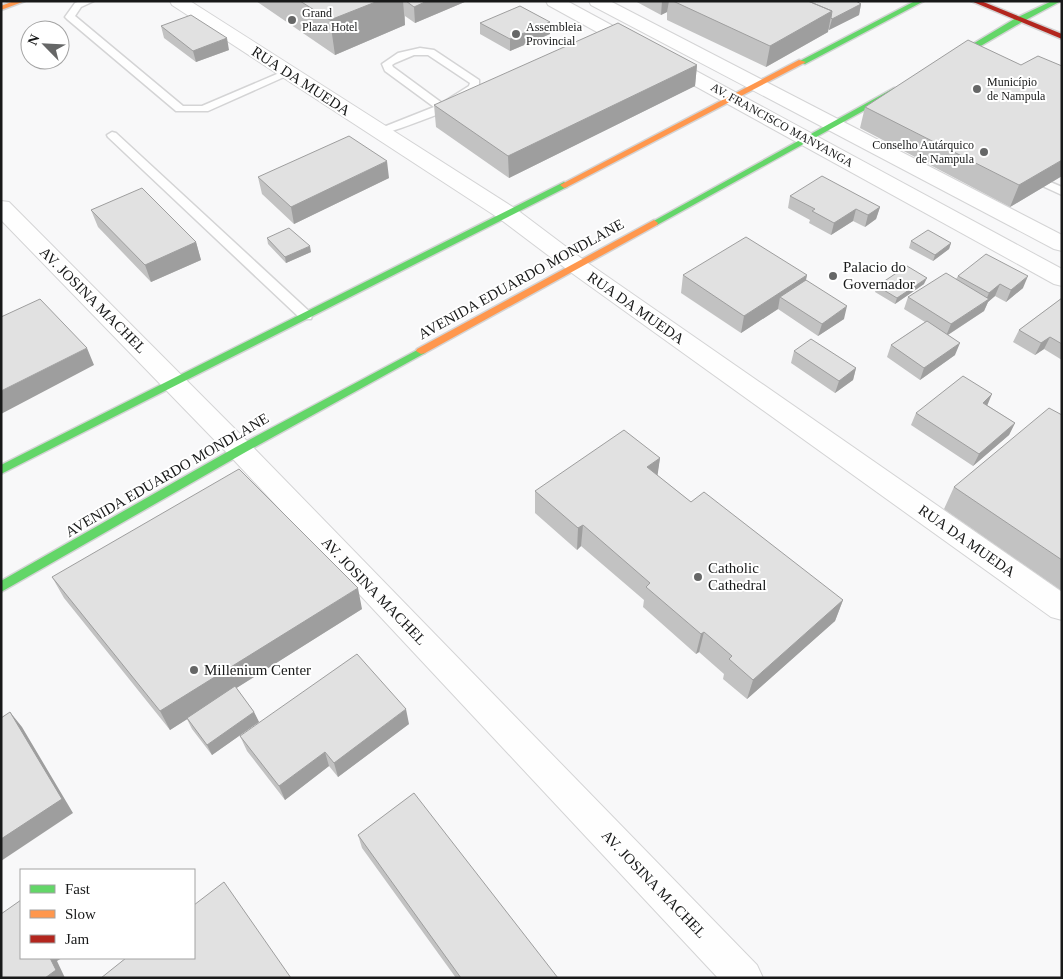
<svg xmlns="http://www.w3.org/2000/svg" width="1063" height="979" font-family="Georgia,serif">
  <rect width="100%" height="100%" fill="#f8f8f9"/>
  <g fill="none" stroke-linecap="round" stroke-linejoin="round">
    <defs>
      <path id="lane" d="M80 1H94L81 7 75 16 183 106H202L284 71 288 70 293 73 208 111H176L67 19 65 17 75 3Z
        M420 48 434 50 479 80V87C459 111 413 123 384 134H376L375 132 376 130 434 107 385 71 382 64 398 53ZM414 55H428L470 83 469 86 442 103 393 67 392 65 395 63Z
        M112 132 116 133 311 313 312 316 311 319H301L108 137 107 135Z
        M1029 173 1062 187V195L1025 178 1023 176 1025 174Z"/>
      <path id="street" d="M170 1H190L516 209 585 261 1062 592V620L1051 617 569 271 500 219 172 5Z
        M546 1H567L1062 269V286L1054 284 548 5Z
        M589 1H610L1062 235V251L1054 249 591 5Z
        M1 201 9 202 249 443 757 965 763 978H718L231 457 1 220Z"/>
      <path id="fast" d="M915 1H924L805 64 798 62Z
        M1052 1H1061L1022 22 948 65 941 63 1016 18Z
        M894 88 901 90 657 225H651L650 223Z
        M564 182 568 185 567 187 1 474V465Z
        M421 348 425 349 426 351 425 353 244 453 1 592V581L236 447Z"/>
      <path id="slow" d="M14 1H25L1 10V6Z
        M799 60 806 62 567 187 564 188 560 185Z
        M654 220 658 223 657 225 425 353 421 354 416 351 417 349Z"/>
      <path id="jam" d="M971 1H981L1062 34V39Z"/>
    </defs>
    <use href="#lane" stroke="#d4d4d5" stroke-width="3"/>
    <use href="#street" stroke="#d4d4d5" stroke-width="2"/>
    <use href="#fast" stroke="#d4d4d5" stroke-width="3"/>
    <use href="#slow" stroke="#d4d4d5" stroke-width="3"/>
    <use href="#jam" stroke="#d4d4d5" stroke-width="3"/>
    <use href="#lane" fill="#fefefe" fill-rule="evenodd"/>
    <use href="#street" fill="#fefefe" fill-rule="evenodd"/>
    <use href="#fast" fill="#63d668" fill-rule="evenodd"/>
    <use href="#slow" fill="#ff974d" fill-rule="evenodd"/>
    <use href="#jam" fill="#b3261e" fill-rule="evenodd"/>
  </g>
  <path fill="#c2c2c2" d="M256 1H467L415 23 405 16V25L335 55Z
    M635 1H856L861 4 859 15 829 30 828 29V32L766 67 667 20V12L661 15Z
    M480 23 550 34 510 51 480 34Z
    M161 26 229 50 196 62 164 38Z
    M697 65 695 86 509 178 436 127 434 105Z
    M865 107 1062 176 1010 207 860 128Z
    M258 177 389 178 294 224 262 194Z
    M790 196 880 207 876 219 865 227 853 221 831 235 809 223 810 220 788 208Z
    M91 210 196 242 201 260 151 282 98 227Z
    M267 238 311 252 286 263 268 244Z
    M911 241 951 243 949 249 933 261 909 248Z
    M683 275H807L806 280 844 319 818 336 778 309 741 333 681 293Z
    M958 276 1023 288 1006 302 995 296 988 302 984 311 948 335 955 355 920 380 887 357 891 345 925 322 904 309 908 297 956 279Z
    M924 284 895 304 875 292 877 286Z
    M1062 298V360L1044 349 1035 355 1013 342 1019 330Z
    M794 351 856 368 853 380 835 393 791 363Z
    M987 405 1015 423 1009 435 973 466 911 425 916 413Z
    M1062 415V591L944 509 954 487Z
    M660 458 657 475 691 502 843 600 835 621 747 699 723 679 724 674 699 652 696 654 643 607 644 600 581 546 577 550 535 513V491Z
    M52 577 362 609 236 688 254 712 259 722 212 755 192 729 187 719 170 730 64 598Z
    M409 724 338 777 329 766 285 800 247 751 240 736Z
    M358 835 558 978H456L362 848Z"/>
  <path fill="#9e9e9e" d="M378 1H403L405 25 335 55 330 20Z
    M427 1H467L415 23 414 7Z
    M662 1H669L667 12 661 15Z
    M861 4 859 15 829 30 832 19Z
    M832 11 828 32 766 67 770 46Z
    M550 22V34L510 51V39Z
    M227 38 229 50 196 62 193 51Z
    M697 65 695 86 509 178 508 156Z
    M1062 160V176L1010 207 1019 185Z
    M387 161 389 178 294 224 291 207Z
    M880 207 876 219 865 227 868 215Z
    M856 209 853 221 831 235 834 223Z
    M196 242 201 260 151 282 145 265Z
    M951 243 949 249 933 261 935 255Z
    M310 246 311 252 286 263 285 257Z
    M807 275 803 292 780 297 778 309 741 333 744 316Z
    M1028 276 1023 288 1006 302 1011 290Z
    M927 278 924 284 895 304 897 298Z
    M1000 284 995 296 988 302 984 311 946 336 951 324 985 302 989 293Z
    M847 306 844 319 818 336 822 324Z
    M1050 337 1044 349 1035 355 1041 343Z
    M960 343 955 355 920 380 924 368Z
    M87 348 94 365 1 414V391Z
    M856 368 853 380 835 393 839 381Z
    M992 394 987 406 983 403Z
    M1015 423 1009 435 973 466 979 454Z
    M660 458 657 479 647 467Z
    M583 525 581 546 577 550 578 528Z
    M358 588 362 609 170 730 160 711Z
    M843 600 835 621 747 699 753 680Z
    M704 632 699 652 696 654 701 634Z
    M406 709 409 724 338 777 334 763Z
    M10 712 22 727 73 813 1 861V839Z
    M254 712 259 722 212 755 207 745Z
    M325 752 329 766 285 800 279 786Z
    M50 958H62L57 961 65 978H45Z"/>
  <path fill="#e1e1e1" stroke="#9e9e9e" d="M300 1H378L330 20Z
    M406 1H427L414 7Z
    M673 1H808L832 11 770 46Z
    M808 1H856L861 4 832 19 831 18 832 11Z
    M520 6 550 22 510 39 480 23Z
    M191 15 227 38 193 51 161 26Z
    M618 23 697 65 508 156 434 105Z
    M968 40 1021 65 1038 56 1062 66V160L1019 185 865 107Z
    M349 136 387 161 291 207 258 177Z
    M822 176 880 207 868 215 856 209 834 223 812 211 815 209 790 196Z
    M142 188 196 242 145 265 91 210Z
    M289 228 310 246 285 257 267 238Z
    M928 230 951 243 935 255 911 241Z
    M746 237 807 275 744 316 683 275Z
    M986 254 1028 276 1011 290 1000 284 989 293 958 276Z
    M907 266 927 278 897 298 877 286Z
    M946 273 989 299 951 324 908 297Z
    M806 280 847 306 822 324 780 297Z
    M1062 298V344L1050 337 1041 343 1019 330Z
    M40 299 87 348 1 391V317Z
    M927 321 960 343 924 368 891 345Z
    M811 339 856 368 839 381 794 351Z
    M963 376 992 394 983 403 1015 423 979 454 916 413Z
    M1049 408 1062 415V560L954 487Z
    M624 430 660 458 647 467 691 502 704 492 843 600 753 680 729 659 732 656 704 632 701 634 646 587 650 583 583 525 578 528 535 491Z
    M239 469 358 588 160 711 52 577Z
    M357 654 406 709 334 763 325 752 279 786 240 736Z
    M235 686 254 712 207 745 187 718Z
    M10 712 62 799 1 839V718Z
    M414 793 558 978H461L358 835Z
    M224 882 291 978H101L126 958H194V905Z
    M21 900V958H50L56 970 45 978H1V914Z"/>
  <g fill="#666767" stroke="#fff" stroke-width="2">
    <circle cx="292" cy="20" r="5"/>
    <circle cx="516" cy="34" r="5"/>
    <circle cx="977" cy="89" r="5"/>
    <circle cx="984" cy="152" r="5"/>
    <circle cx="833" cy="276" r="5"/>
    <circle cx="698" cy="577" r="5"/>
    <circle cx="194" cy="670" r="5"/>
  </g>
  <g text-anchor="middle" stroke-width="4" stroke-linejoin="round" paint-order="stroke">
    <g font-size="12" fill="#181919" stroke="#fff" text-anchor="start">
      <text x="302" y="17">Grand<tspan x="302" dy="14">Plaza Hotel</tspan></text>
      <text x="526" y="31">Assembleia<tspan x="526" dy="14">Provincial</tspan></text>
      <text x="987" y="86">Município<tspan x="987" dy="14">de Nampula</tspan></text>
      <text x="974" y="149" text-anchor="end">Conselho Autárquico<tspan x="974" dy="14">de Nampula</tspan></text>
    </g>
    <g font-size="12" fill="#181919" stroke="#fff">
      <text transform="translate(782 125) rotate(29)" y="4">AV. FRANCISCO MANYANGA</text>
    </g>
    <g font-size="15" fill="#181919" stroke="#fff">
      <text transform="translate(301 81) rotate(33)" y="5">RUA DA MUEDA</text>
      <text transform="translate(521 279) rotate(-29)" y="5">AVENIDA EDUARDO MONDLANE</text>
      <text transform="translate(93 300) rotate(45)" y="5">AV. JOSINA MACHEL</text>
      <text transform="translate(636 308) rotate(35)" y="5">RUA DA MUEDA</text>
      <text transform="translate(167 475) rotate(-30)" y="5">AVENIDA EDUARDO MONDLANE</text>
      <text transform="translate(967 541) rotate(35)" y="5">RUA DA MUEDA</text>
      <text transform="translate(374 591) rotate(46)" y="5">AV. JOSINA MACHEL</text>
      <text transform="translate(654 884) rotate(46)" y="5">AV. JOSINA MACHEL</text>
    </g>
    <g font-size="15" fill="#181919" stroke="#fff" text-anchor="start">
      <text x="843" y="272">Palacio do<tspan x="843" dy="17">Governador</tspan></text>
      <text x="708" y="573">Catholic<tspan x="708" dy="17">Cathedral</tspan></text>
      <text x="204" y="675">Millenium Center</text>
    </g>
  </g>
  <rect width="1063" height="979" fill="none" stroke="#181919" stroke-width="5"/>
  <rect x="20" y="869" width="175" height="90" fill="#ffffff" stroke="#a3a3a3"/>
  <rect x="30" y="885" width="25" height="8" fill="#63d668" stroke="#a3a3a3"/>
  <text x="65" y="894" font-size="15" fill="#181919">Fast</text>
  <rect x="30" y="910" width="25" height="8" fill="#ff974d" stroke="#a3a3a3"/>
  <text x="65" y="919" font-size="15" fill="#181919">Slow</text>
  <rect x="30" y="935" width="25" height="8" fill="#b3261e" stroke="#a3a3a3"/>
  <text x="65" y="944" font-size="15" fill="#181919">Jam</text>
  <g transform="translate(45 45) rotate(294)"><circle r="24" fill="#ffffff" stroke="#a3a3a3"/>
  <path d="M0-4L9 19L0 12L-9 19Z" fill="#666767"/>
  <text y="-8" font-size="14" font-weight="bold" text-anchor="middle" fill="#181919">N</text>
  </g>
</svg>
